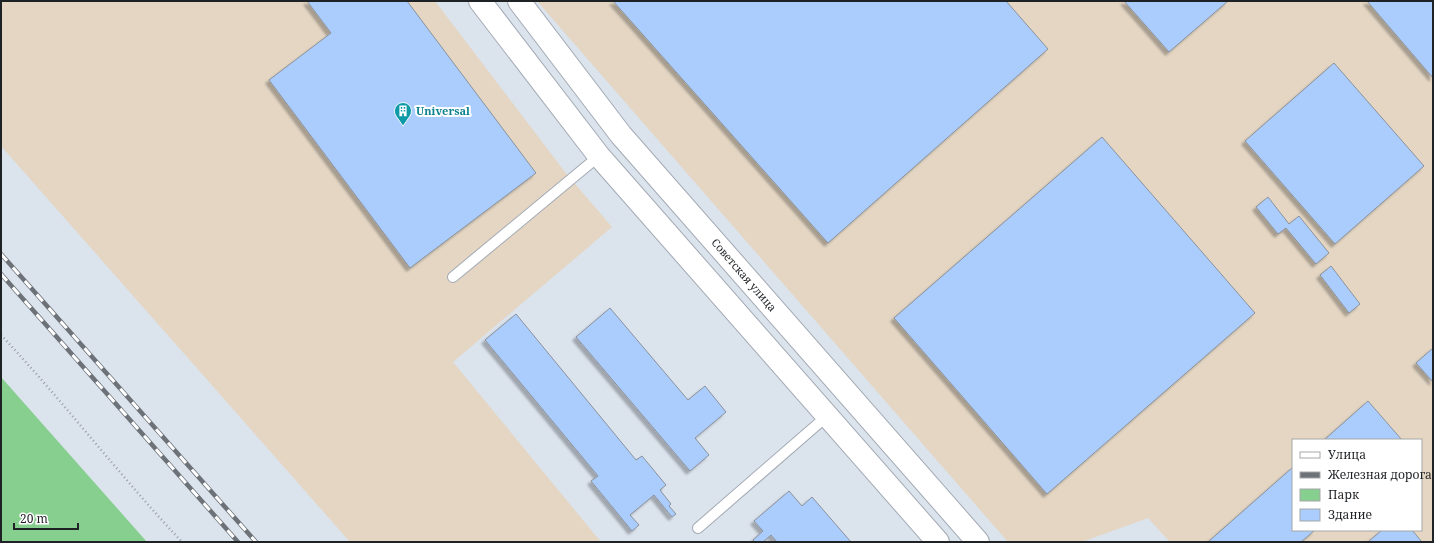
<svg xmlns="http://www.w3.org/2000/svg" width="1434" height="543" font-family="'Noto Serif',serif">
  <defs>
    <filter id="shadow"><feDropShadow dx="-3.5" dy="3.5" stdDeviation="1" flood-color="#0004"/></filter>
  </defs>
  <rect width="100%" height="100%" fill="#dbe3ed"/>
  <path fill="#e4d6c3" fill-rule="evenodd" d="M1 1H435L565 172 612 227 453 362 601 542H350L1 146Z
    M537 1H1433V542H1170L1148 518 1082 542H1008ZM1293 440H1421V530H1293Z"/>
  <path fill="#87cf8f" d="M1 377 147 542H1Z"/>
  <path fill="#abcdfd" stroke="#8a919b" filter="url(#shadow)" d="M307 1H407L536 173 410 268 269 80 331 33Z
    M613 1H1006L1048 49 828 243Z
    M1124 1H1228L1169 52Z
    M1367 1H1433V78Z
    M1334 63 1424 166 1335 244 1245 141Z
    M1102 137 1255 313 1047 494 894 318Z
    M1268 197 1289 224 1299 216 1329 253 1316 264 1286 228 1278 234 1256 207Z
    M1331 266 1360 304 1349 313 1320 275Z
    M610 308 688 400 705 386 726 412 695 438 709 455 690 471 576 337Z
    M516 314 636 460 642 456 666 485 660 490 671 504 669 506 676 514 672 517 654 495 630 515 639 525 632 531 591 481 598 476 485 340Z
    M1433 348V382L1416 363Z
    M1368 401 1402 440H1324Z
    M1293 467V530H1315L1301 542H1208Z
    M789 491 802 506 812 497 851 542H777L771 535 763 542H755L753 540 763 531 754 521Z
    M1382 530H1412L1422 542H1368Z"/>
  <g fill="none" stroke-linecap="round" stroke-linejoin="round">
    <defs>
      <path id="lane" d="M453 277 599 156
        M698 528 827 416"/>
      <path id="secondary" d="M480 1 599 156 938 542
        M519 1 621 135 978 542"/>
    </defs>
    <use href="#lane" stroke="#a3aab4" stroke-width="12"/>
    <use href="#secondary" stroke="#a3aab4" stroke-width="24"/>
    <path stroke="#979da4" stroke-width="2.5" stroke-dasharray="1 3" stroke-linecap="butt" d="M1 335C64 402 119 475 182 542"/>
    <use href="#lane" stroke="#fff" stroke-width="10"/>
    <use href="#secondary" stroke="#fff" stroke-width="22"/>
    <defs>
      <path id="rail" d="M1 254 256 542
        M1 274 238 542"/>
    </defs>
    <use href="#rail" stroke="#6d7278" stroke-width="4.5"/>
    <use href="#rail" stroke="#fff" stroke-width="3" stroke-dasharray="9" stroke-linecap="butt"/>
  </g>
  <defs>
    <symbol id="building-pin" viewBox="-11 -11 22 30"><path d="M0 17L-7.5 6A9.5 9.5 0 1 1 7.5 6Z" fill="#0f9aa8" stroke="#fff"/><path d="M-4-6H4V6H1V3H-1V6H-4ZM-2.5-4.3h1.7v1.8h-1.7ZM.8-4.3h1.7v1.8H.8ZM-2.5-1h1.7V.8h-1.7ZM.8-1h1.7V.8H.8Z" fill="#fff"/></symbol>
  </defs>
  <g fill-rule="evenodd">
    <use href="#building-pin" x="393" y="101" width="20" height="27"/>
  </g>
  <g text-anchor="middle" stroke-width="4" stroke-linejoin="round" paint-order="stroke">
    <g font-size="11" font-weight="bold" fill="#0d838f" stroke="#fff" text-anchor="start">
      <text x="416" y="115">Universal</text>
    </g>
    <g font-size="11" fill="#1f2225" stroke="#fff">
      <text transform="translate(744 275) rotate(49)" y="4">Советская улица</text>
    </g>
  </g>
  <rect width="1434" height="543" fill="none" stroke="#1f2225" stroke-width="4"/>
  <rect x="1292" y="439" width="130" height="92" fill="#ffffff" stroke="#a5a7a8"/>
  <rect x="1300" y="452" width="20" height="6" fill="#ffffff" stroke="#a5a7a8"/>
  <text x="1328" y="459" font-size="12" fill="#1f2225">Улица</text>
  <rect x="1300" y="472" width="20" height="6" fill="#6d7278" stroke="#a5a7a8"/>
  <text x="1328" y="479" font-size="12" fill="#1f2225">Железная дорога</text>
  <rect x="1300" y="489" width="20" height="12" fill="#87cf8f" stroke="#a5a7a8"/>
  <text x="1328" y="499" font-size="12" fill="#1f2225">Парк</text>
  <rect x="1300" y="509" width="20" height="12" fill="#abcdfd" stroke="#a5a7a8"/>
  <text x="1328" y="519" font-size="12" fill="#1f2225">Здание</text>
  <path d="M14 523v6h64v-6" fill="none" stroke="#1f2225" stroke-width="2"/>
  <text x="20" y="523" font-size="12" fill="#1f2225" stroke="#ffffff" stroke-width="3" paint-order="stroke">20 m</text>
</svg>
